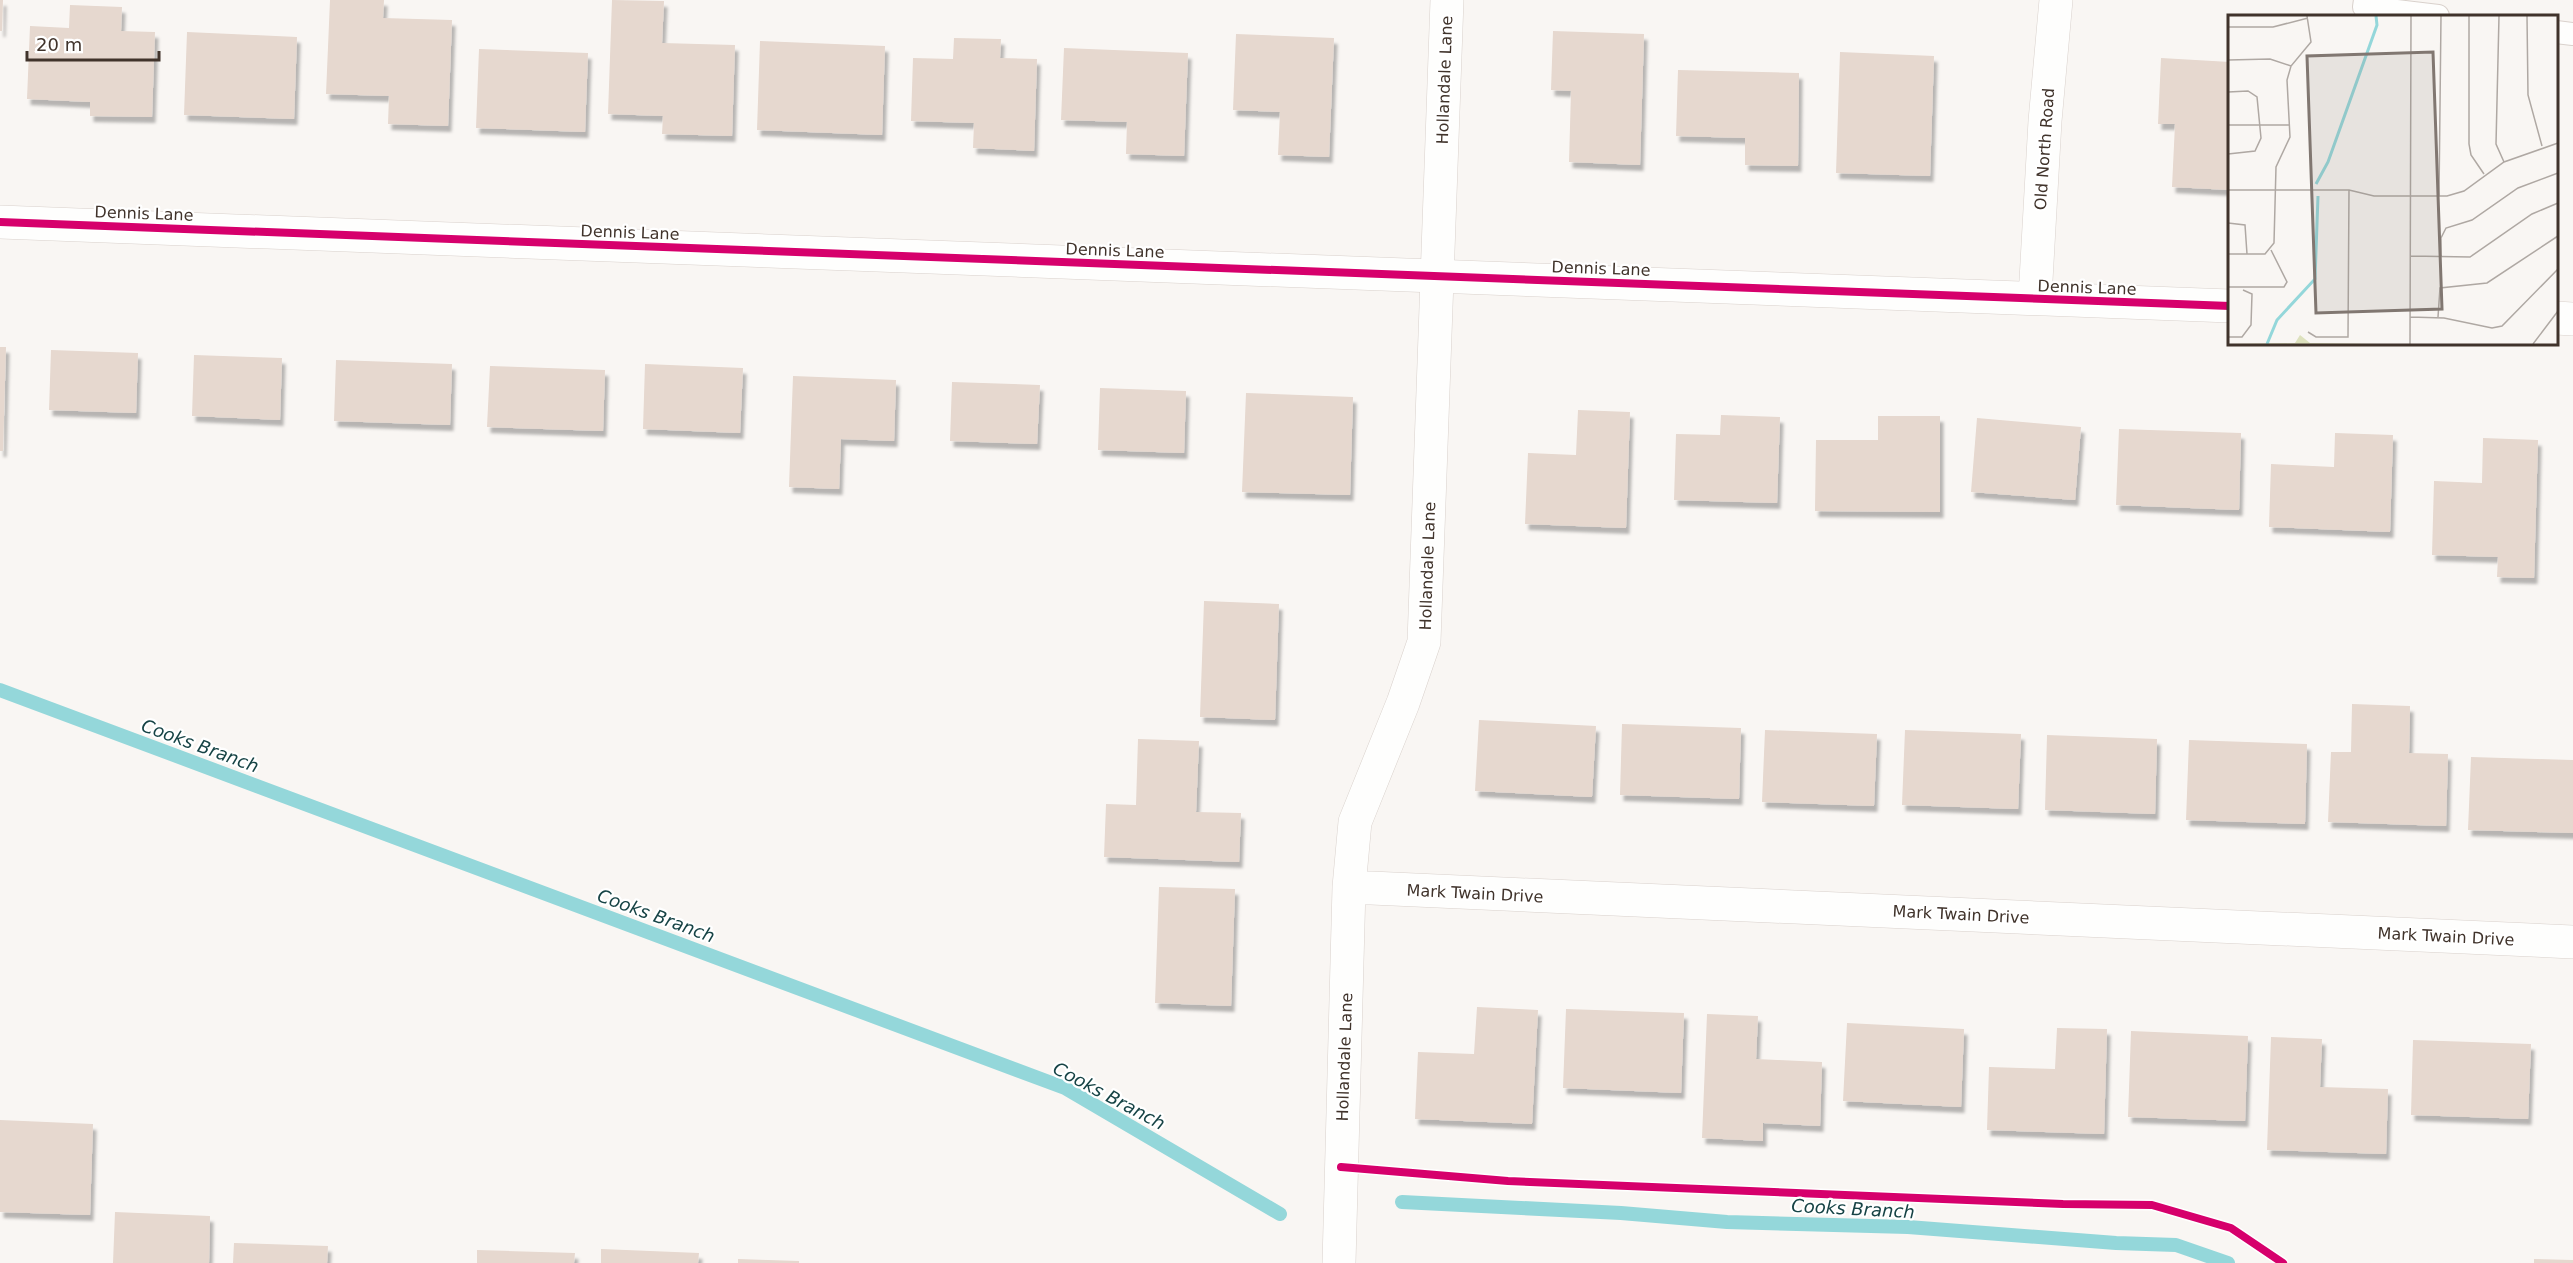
<svg xmlns="http://www.w3.org/2000/svg" width="2573" height="1263" font-family="'DejaVu Sans',sans-serif">
  <defs>
    <filter id="shadow"><feDropShadow dx="3.5" dy="6" stdDeviation="1.5" flood-color="#0004"/></filter>
  </defs>
  <rect width="100%" height="100%" fill="#f9f6f3"/>
  <g fill="none" stroke-linecap="round" stroke-linejoin="round">
    <path stroke="#94d7da" stroke-width="14" d="M0 690 1065 1088 1280 1214
      M1402 1202 1621 1213 1727 1222 1908 1227 2116 1243 2176 1245 2228 1263"/>
  </g>
  <path fill="#e6d8cf" filter="url(#shadow)" d="M0 0H3L2 31H0Z
    M330 0H384L383 18 452 20 448 126 388 124 389 96 326 94Z
    M612 0 664 1 662 43 735 45 732 136 662 134 663 116 608 114Z
    M70 5 122 7 121 31 155 32 152 117 90 116V102L27 99 30 26 69 28Z
    M1553 31 1644 34 1640 165 1569 162 1571 91 1551 90Z
    M187 32 297 37 294 119 184 115Z
    M1236 34 1334 38 1329 157 1278 155 1280 112 1233 110Z
    M954 38 1001 39 1000 58 1037 59 1034 151 973 148 974 123 911 121 913 58 953 59Z
    M760 41 885 46 882 135 757 130Z
    M1064 48 1188 53 1184 156 1126 154 1127 122 1061 120Z
    M479 49 588 53 585 132 476 128Z
    M1840 52 1934 56 1930 176 1836 173Z
    M2161 58 2230 62V190L2172 187 2175 124H2158Z
    M1678 70 1799 73 1798 166 1745 165V138L1676 136Z
    M0 347H6L3 451H0Z
    M51 350 138 353 136 413 49 410Z
    M194 355 282 358 280 420 192 416Z
    M336 360 452 364 450 425 334 421Z
    M645 364 743 368 740 433 643 429Z
    M490 366 605 370 603 431 487 427Z
    M793 376 896 380 894 441 841 439 839 489 789 487Z
    M952 382 1040 385 1037 444 950 441Z
    M1100 388 1186 391 1184 453 1098 450Z
    M1246 393 1353 397 1350 495 1242 492Z
    M1578 410 1630 412 1626 528 1525 524 1528 453 1576 455Z
    M1721 415 1780 417 1777 503 1674 500 1676 434 1720 435Z
    M1878 416H1940V512L1815 511 1816 440H1878Z
    M1977 418 2081 427 2075 500 1971 492Z
    M2119 429 2241 433 2239 510 2116 505Z
    M2335 433 2393 435 2390 532 2269 527 2271 464 2334 467Z
    M2483 438 2538 440 2534 578 2497 577 2498 557 2432 555 2434 481 2482 483Z
    M1204 601 1279 604 1275 720 1200 717Z
    M2352 704 2410 706 2409 753 2448 754 2446 826 2328 822 2331 752H2351Z
    M1479 720 1596 726 1592 797 1475 791Z
    M1622 724 1741 728 1739 799 1620 795Z
    M1765 730 1877 734 1874 806 1762 802Z
    M1905 730 2021 734 2018 809 1902 805Z
    M2047 735 2157 739 2155 814 2045 810Z
    M1138 739 1199 741 1196 812 1241 813 1239 862 1104 857 1106 804 1136 805Z
    M2189 740 2307 744 2305 824 2186 820Z
    M2471 757 2573 760V833L2468 830Z
    M1159 887 1235 889 1231 1006 1155 1003Z
    M1477 1007 1538 1010 1532 1124 1415 1119 1418 1052 1474 1054Z
    M1566 1009 1684 1013 1681 1093 1563 1088Z
    M1707 1014 1758 1016 1756 1059 1822 1062 1820 1126 1763 1123V1141L1702 1138Z
    M1847 1023 1964 1029 1961 1107 1843 1101Z
    M2057 1028 2107 1029 2104 1134 1987 1130 1989 1067 2055 1069Z
    M2131 1031 2248 1036 2245 1121 2128 1117Z
    M2271 1037 2322 1039 2320 1087 2388 1089 2386 1154 2267 1150Z
    M2413 1040 2531 1044 2528 1119 2411 1115Z
    M0 1120 93 1124 90 1215 0 1212Z
    M115 1212 210 1216 209 1263H113Z
    M234 1243 328 1246 327 1263H233Z
    M601 1249 699 1253 698 1263H601Z
    M477 1250 575 1253 574 1263H477Z
    M738 1259 799 1261V1263H738Z
    M2534 1259 2573 1260V1263H2534Z"/>
  <g fill="none" stroke-linecap="round" stroke-linejoin="round">
    <defs>
      <path id="lane" d="M2365 0 2364 7 2438 16
        M2556 32 2573 34"/>
      <path id="street" d="M2035 298 2045 121 2056 0
        M1349 887 2573 942
        M1339 1263 1349 887 1355 822 1403 703 1424 642 1447 0"/>
      <path id="secondary" d="M0 222 2230 306
        M2556 318 2573 319"/>
    </defs>
    <use href="#lane" stroke="#d9d1cc" stroke-width="24"/>
    <use href="#street" stroke="#d9d1cc" stroke-width="34"/>
    <use href="#secondary" stroke="#d9d1cc" stroke-width="34"/>
    <use href="#lane" stroke="#fefefd" stroke-width="22"/>
    <use href="#street" stroke="#fefefd" stroke-width="33"/>
    <use href="#secondary" stroke="#fefefd" stroke-width="33"/>
    <defs>
      <path id="cycleway" d="M0 222 2230 306
        M1341 1167 1508 1181 2063 1204 2152 1205 2231 1228 2283 1263"/>
    </defs>
    <use href="#cycleway" stroke="#fff" stroke-width="11"/>
    <use href="#cycleway" stroke="#d6006c" stroke-width="8"/>
  </g>
  <g text-anchor="middle" stroke-width="4.5" stroke-linejoin="round" paint-order="stroke">
    <g font-size="16" fill="#40332b" stroke="#fff">
      <text transform="translate(1444 80) rotate(-88)" y="6">Hollandale Lane</text>
      <text transform="translate(2044 149) rotate(-86)" y="6">Old North Road</text>
      <text transform="translate(144 213) rotate(2)" y="6">Dennis Lane</text>
      <text transform="translate(630 232) rotate(2)" y="6">Dennis Lane</text>
      <text transform="translate(1115 250) rotate(2)" y="6">Dennis Lane</text>
      <text transform="translate(1601 268) rotate(2)" y="6">Dennis Lane</text>
      <text transform="translate(2087 287) rotate(2)" y="6">Dennis Lane</text>
      <text transform="translate(1427 566) rotate(-88)" y="6">Hollandale Lane</text>
      <text transform="translate(1475 893) rotate(3)" y="6">Mark Twain Drive</text>
      <text transform="translate(1961 914) rotate(3)" y="6">Mark Twain Drive</text>
      <text transform="translate(2446 936) rotate(3)" y="6">Mark Twain Drive</text>
      <text transform="translate(1344 1057) rotate(-88)" y="6">Hollandale Lane</text>
    </g>
    <g font-size="18" font-style="italic" fill="#164345" stroke="#fff">
      <text transform="translate(200 746) rotate(20)" y="6">Cooks Branch</text>
      <text transform="translate(656 916) rotate(20)" y="6">Cooks Branch</text>
      <text transform="translate(1109 1096) rotate(28)" y="6">Cooks Branch</text>
      <text transform="translate(1853 1209) rotate(3)" y="6">Cooks Branch</text>
    </g>
  </g>
  <g transform="translate(2228 15)">
    <rect width="330" height="330" fill="#f9f6f3"/>
    <path d="M72 320 82 328 151 329H0L67 328Z" fill="#dde1bd"/>
    <path fill="none" stroke="#94d7da" stroke-width="3" d="M88 169 100 147 149 10 148 1M39 329 49 305 87 264 90 181"/>
    <path fill="none" stroke="#afa8a3" stroke-width="1.5" d="M241 1V129L243 140 256 159M271 1 268 129 276 147M299 1 300 80 314 131M330 1V97M0 12H45L80 3M0 45 42 44 63 51M0 77 20 76 29 82 33 123 27 136 0 139M0 110H62M0 175H121L146 181H219L236 176 276 147 330 128M211 181 213 1M0 208 17 210 19 239M0 239H37L46 228 48 152 62 122 59 65 63 51 83 27 79 1M182 241 242 242 304 199 330 188M213 242V223L218 213 244 205 290 173 330 158M0 272H56L59 267 43 235M182 302 216 303 264 313 274 311 330 254M210 302 212 273 259 268 330 221M80 317 88 322H120L121 175M0 322H14L23 310 24 279 15 275M182 329 183 1M305 329 330 296"/>
    <path fill="#817771" fill-opacity="0.15" stroke="#817771" stroke-width="3" d="M205 37 214 294 88 298 79 41Z"/>
    <rect width="330" height="330" fill="none" stroke="#40332b" stroke-width="3"/>
  </g>
  <path d="M27 51v9h132v-9" fill="none" stroke="#40332b" stroke-width="3"/>
  <text x="36" y="51" font-size="18" fill="#40332b" stroke="#ffffff" stroke-width="4.5" paint-order="stroke">20 m</text>
</svg>
